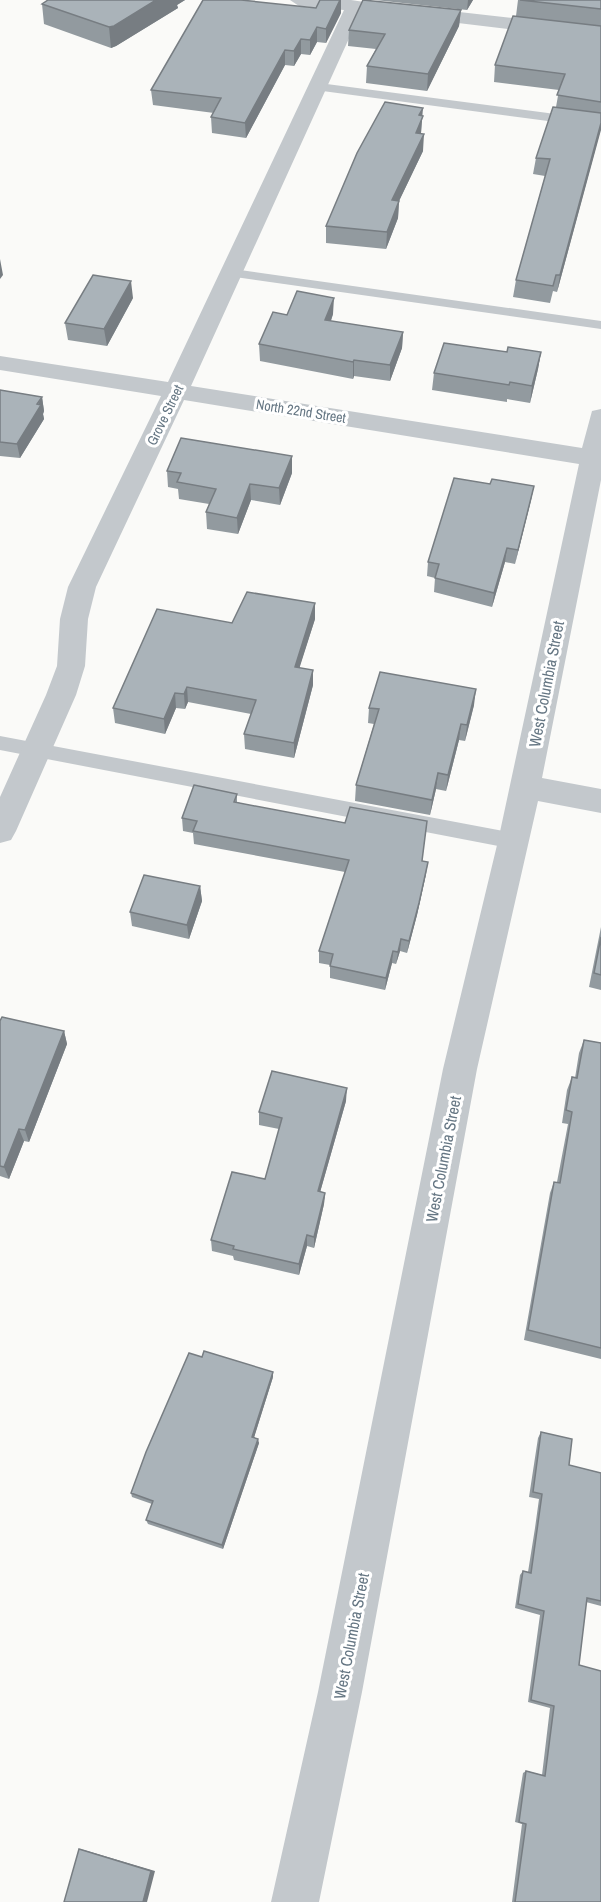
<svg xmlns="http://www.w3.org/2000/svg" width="601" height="1902" font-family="'Archivo Narrow',sans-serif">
  <rect width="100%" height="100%" fill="#fafaf8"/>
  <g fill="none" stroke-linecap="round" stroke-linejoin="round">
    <path fill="#c3c8cc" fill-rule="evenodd" d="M319 83 601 120V128L315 90 313 87Z
      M233 269 601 321V329L228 276 226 273Z
      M0 736 514 833 521 835 524 841 521 847 514 849 0 750Z"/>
    <path fill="#c3c8cc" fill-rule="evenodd" d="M290 0H351L371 3 373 7 371 11 361 12 191 386 582 448 592 411 601 409V480L542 778 601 789V813L538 801 477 1069 362 1692 319 1902H271L318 1692 443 1069 498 841 579 464 184 400 96 587 88 619 85 666 76 695 16 831 11 840 0 843V797L46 695 57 666 60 619 68 587 161 396 0 370V356L168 382 344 10 299 6Z
      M415 7 601 28V40L408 17 406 13 408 9Z"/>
  </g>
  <path fill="#929a9f" d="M48 0H185L177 5 178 8 116 46 111 48 44 24 42 4Z
    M375 0H473L467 10Z
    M518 0H601V128L557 292 553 291 550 303 513 297 516 280 545 176 533 174 536 158 556 107 559 90 494 82 495 65 516 16Z
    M461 10 459 26 427 91 366 83 367 66 376 49 348 46 349 30Z
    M341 13 326 43 317 42 310 55 301 54 294 66 285 65 246 138 212 133 211 117 214 113 153 105 151 90Z
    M422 116 421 133 423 151 399 201 398 218 386 249 326 243V226Z
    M133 298 107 346 68 340 65 323Z
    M333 314 331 321 403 332 402 348 390 381 354 376 353 379 260 361 259 344 287 315Z
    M507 352H541L538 369 530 403 507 399V402L432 390 434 373Z
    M0 390 42 397 44 411 43 414 44 419 20 458 0 456Z
    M167 471 292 473 280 505 251 500 238 534 207 529 206 512 209 504 179 499 178 489 168 487Z
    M490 484 534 486 531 500 515 564 505 562 492 607 434 592 435 578 427 576 428 562Z
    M315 619 299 668 313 670V685L294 758 245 749 244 734 251 714 188 702 185 709 176 708 165 734 115 723 113 708 232 623Z
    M474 705 465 741 459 740 446 791 436 789 430 815 355 801 356 785 374 724 368 723 369 708Z
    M237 794V802L422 861 426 874 417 915 407 953 400 951 396 964 392 963 385 990 330 978V965L319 963V951L345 872 194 844 193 833 183 831 182 818Z
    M200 886 202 901 189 939 132 926 130 912Z
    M601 927V990L589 987Z
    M0 1021 64 1031 67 1044 29 1142 24 1141 9 1179 0 1176Z
    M584 1040 601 1043V1359L524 1340 550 1193 554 1182H557L568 1124 562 1123 567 1090 572 1077 575 1078 579 1053Z
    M346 1101 320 1192 325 1193 324 1204 314 1248 307 1246 299 1275 234 1260 233 1256 212 1251 211 1240 265 1179 279 1129 259 1125V1112Z
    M273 1377 254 1437 259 1443 223 1549 148 1524 146 1520 152 1504 132 1497 131 1493Z
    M541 1432 569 1465 601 1473V1606L586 1602 579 1665 601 1902H512L522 1824 515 1822 523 1773 526 1771 542 1775 550 1708 528 1702 540 1615 515 1608 520 1575 523 1571 528 1572 535 1528 539 1499 529 1497 538 1438Z"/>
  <path fill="#777d82" d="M156 0H185L177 5 178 8 116 46 111 48 109 27Z
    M340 0H341V13L326 43V29Z
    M468 0H473L467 10Z
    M461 10 459 26 427 91 428 74Z
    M317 27V42L310 55V40Z
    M301 39V54L294 66V51Z
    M285 50V65L246 138 245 123Z
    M423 108 421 133 414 150 416 133 419 115Z
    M601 123V130L557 292 560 275Z
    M424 134 423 151 399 201 398 218 386 249 387 232 392 200Z
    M0 259 3 275 0 279Z
    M131 281 133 298 107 346 104 329Z
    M334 298 333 314 325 337V320Z
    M403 332 402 348 390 381V365Z
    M541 352 538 369 530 403 532 386Z
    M354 360V376L353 379V362Z
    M42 397 44 411 43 414 44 419 20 458 17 444Z
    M292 456V473L280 505 279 488Z
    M250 484 251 500 238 534 237 518Z
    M534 486 531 500 515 564 518 550Z
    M507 548 505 562 492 607 494 593Z
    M315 603V619L295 682V667Z
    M313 670V685L294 758V743Z
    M187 687 188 702 185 709 184 694Z
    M476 689 474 705 465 741 467 725Z
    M175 693 176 708 165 734 164 719Z
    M461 724 459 740 446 791 448 775Z
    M438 773 436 789 430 815 432 800Z
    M428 862 426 874 417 915 407 953 409 941Z
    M200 886 202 901 189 939 187 925Z
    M401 939 400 951 396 964 398 952Z
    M393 951 392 963 385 990 386 978Z
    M64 1031 67 1044 29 1142 25 1130Z
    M347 1088 346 1101 317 1203 318 1191Z
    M19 1129 24 1141 9 1179 4 1167Z
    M325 1193 324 1204 314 1248V1237Z
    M307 1235V1246L299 1275V1264Z
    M273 1372V1377L253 1441 252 1437Z
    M258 1439 259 1443 223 1549 222 1545Z
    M79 1849 84 1850 155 1871 147 1902H143Z"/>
  <path fill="#aab3b9" stroke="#777d82" stroke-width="1.5" d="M48 0H156L114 26 109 27 42 4Z
    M203 0H241L316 8 320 0H340L326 29 317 27 310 40 301 39 294 51 285 50 245 123 211 117 221 98 151 90Z
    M363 0 461 10 428 74 367 66 385 34 349 30Z
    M520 0H601V9Z
    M513 16 601 26V102L557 95 565 74 495 65Z
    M385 102 423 108 419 115 423 116 416 133 424 134 392 200 399 201 387 232 326 226 357 153Z
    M553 107 601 113V123L560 275H556L553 286 516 280 550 159 536 158Z
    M93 275 131 281 104 329 65 323Z
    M297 291 334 298 325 320 403 332 390 365 354 360 353 362 259 344 273 312 287 315Z
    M444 343 507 352 508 347 541 352 532 386 510 382 509 385 434 373Z
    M0 390 42 397 37 404 41 405 17 444 0 442Z
    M181 438 292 456 279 488 250 484 237 518 206 512 216 489 177 482 181 473 167 471Z
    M454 478 490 484 492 479 534 486 518 550 507 548 494 593 435 578 439 564 428 562Z
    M247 592 315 603 295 667 313 670 294 743 244 734 256 700 187 687 184 694 175 693 164 719 113 708 157 609 232 623Z
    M380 672 476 689 467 725 461 724 448 775 438 773 432 800 356 785 379 709 369 708Z
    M194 785 237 794 234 802 345 823 350 807 427 821 422 861 428 862 419 903 409 941 401 939 398 952 393 951 386 978 330 966 333 954 319 951 349 860 193 831 197 821 182 818Z
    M144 875 200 886 187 925 130 912Z
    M601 937V975L594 973Z
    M2 1017 64 1031 25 1130 19 1129 4 1167 0 1166V1021Z
    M584 1040 601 1043V1348L528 1330 554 1182 560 1183 572 1112 566 1110 572 1077 577 1078Z
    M272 1071 347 1088 318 1191 325 1193 314 1237 307 1235 299 1264 233 1249 234 1246 211 1240 232 1172 265 1179 282 1118 259 1112Z
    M204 1351 273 1372 252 1437 258 1439 222 1545 146 1520 153 1501 131 1493 146 1452 189 1353 202 1357Z
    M541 1432 572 1439 569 1465 601 1473V1601L587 1598 579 1665 601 1671V1902H515L526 1824 519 1822 526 1771 545 1776 554 1706 531 1700 544 1611 518 1604 523 1571 531 1573 538 1523 542 1494 533 1492Z
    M79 1849 151 1871 143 1902H64Z"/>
  <g text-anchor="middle" stroke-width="6" stroke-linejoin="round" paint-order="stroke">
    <g font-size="14" fill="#657683" stroke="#fff">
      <text transform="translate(301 411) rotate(9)" y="5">North 22nd Street</text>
      <text transform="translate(165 415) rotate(-64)" y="5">Grove Street</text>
    </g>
    <g font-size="16" fill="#657683" stroke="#fff">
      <text transform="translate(546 684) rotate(-79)" y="6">West Columbia Street</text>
      <text transform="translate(443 1159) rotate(-79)" y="6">West Columbia Street</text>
      <text transform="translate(351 1636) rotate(-79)" y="6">West Columbia Street</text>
    </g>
  </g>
</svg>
